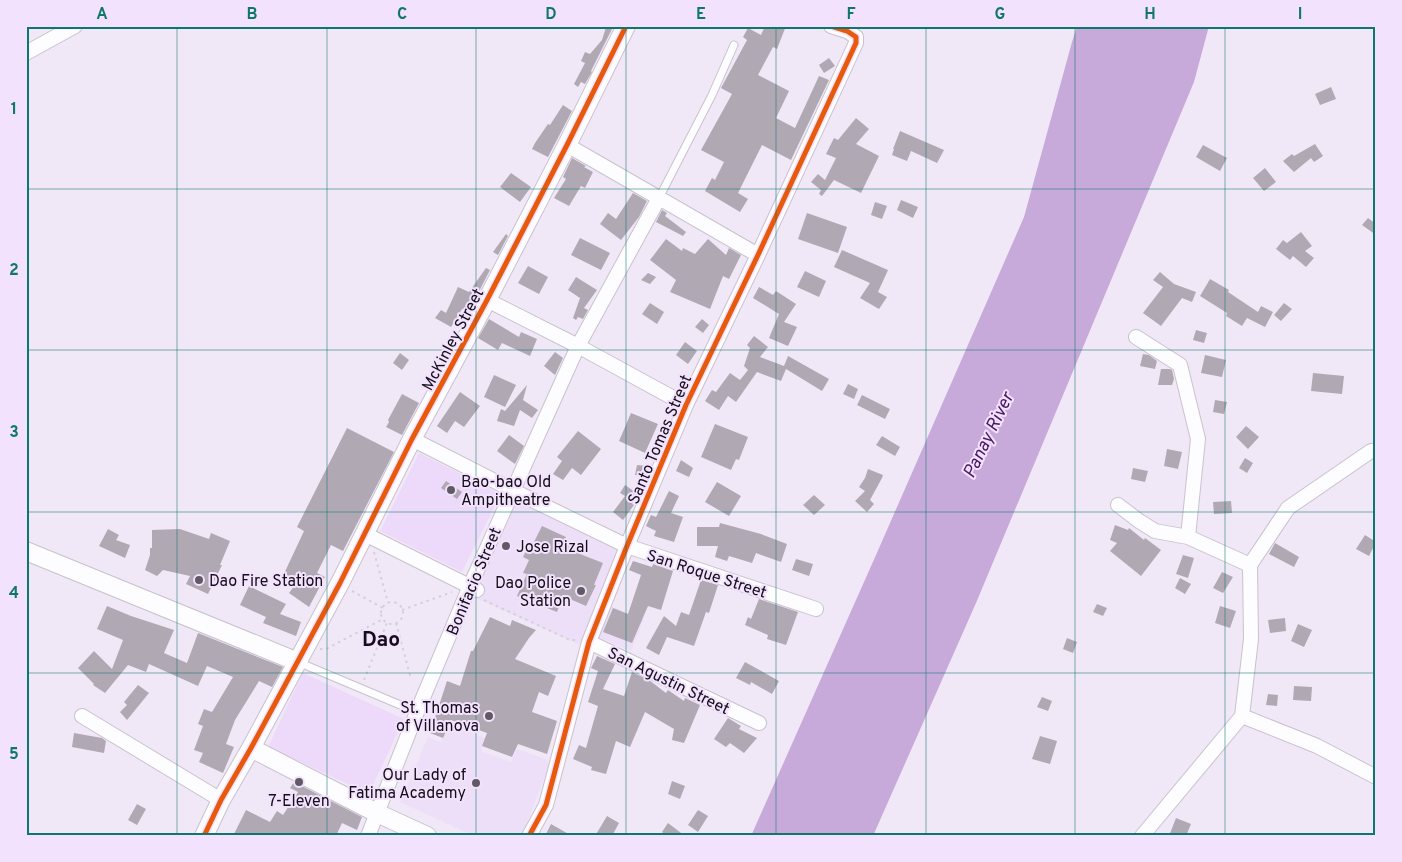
<svg xmlns="http://www.w3.org/2000/svg" width="1402" height="862" font-family="Overpass,sans-serif">
  <rect width="100%" height="100%" fill="#f1e8f7"/>
  <path fill="#eddff8" d="M516 502 619 547 580 645 473 597Z
    M611 606 644 619 631 651 598 637Z
    M449 724 485 738 481 751 511 762 517 749 545 759 550 763 522 836H474L400 802 428 737 441 742Z"/>
  <path fill="#eddafa" d="M419 453 501 494 462 572 380 531Z
    M303 673 404 719 369 794 268 747Z"/>
  <path fill="#c8aada" d="M1077 26H1209L1194 82 976 603 873 836H751L876 555 1024 217 1072 42Z"/>
  <path fill="#b0a9b4" d="M765 26H786L777 49 773 47 758 75 789 91 776 118 795 128 819 76 829 80 791 160 762 145 738 193 748 199 740 212 705 191 712 178 715 180 724 162 701 150 732 94 721 88 747 40 743 37 748 28 761 35Z
    M606 27 612 29 591 71 592 72 585 84 581 82 578 87 574 84 585 63 581 61 585 52 590 54 602 40Z
    M829 58 835 66 824 73 819 65Z
    M1331 87 1336 99 1320 105 1315 94Z
    M563 105 572 111 548 157 532 149 535 143 548 124 550 125Z
    M856 118 869 129 856 144 879 156 861 193 834 180 822 196 819 194 821 190 811 182 818 174 825 180 836 158 826 154 834 138 838 140Z
    M900 131 944 150 937 163 911 151 907 161 892 155 894 149H893Z
    M1315 144 1323 156 1314 162 1311 158 1294 172 1283 161 1292 154 1294 156Z
    M1203 145 1227 158 1220 171 1196 157Z
    M572 158 586 166 584 167 593 172 585 188 581 186 569 206 554 198 566 179 563 177Z
    M1265 168 1276 182 1264 191 1253 178Z
    M511 173 531 187 520 202 500 187Z
    M633 193 647 201 639 217 621 240 600 224 608 213 616 219Z
    M901 200 918 207 913 218 897 210Z
    M875 202 887 206 882 219 871 215Z
    M662 210 667 213 665 216 686 232 683 236 656 222Z
    M807 213 847 227 838 253 798 239Z
    M1368 218 1376 224V235L1362 225Z
    M1301 232 1312 246 1305 251 1314 258 1306 267 1293 256 1290 260 1276 249 1283 240 1287 243Z
    M506 234 508 236 498 255 493 252Z
    M580 238 610 253 601 270 571 255Z
    M666 239 682 251 683 248 695 254 708 239 726 255 729 248 741 255 729 279 723 276 710 309 670 292 676 280 650 260Z
    M842 250 888 270 878 292 887 297 879 309 860 298 870 283 834 267Z
    M528 266 548 277 539 294 518 283Z
    M486 268 490 270 469 311 462 309 451 327 435 318 441 310 446 313 458 287 469 292Z
    M805 271 826 281 819 297 797 287Z
    M1160 272 1174 284 1196 292 1192 302 1182 298 1161 326 1143 313 1163 287 1153 280Z
    M648 273 656 277 650 284 641 280Z
    M576 277 597 290 584 308 588 310 583 319 578 317 576 320 573 318 580 298 568 290Z
    M1210 279 1229 290 1228 292 1258 312 1261 306 1273 312 1265 327 1247 318 1242 326 1226 316 1227 313 1200 296Z
    M759 287 773 295 776 291 796 304 784 322 797 327 788 346 769 338 779 314 753 298Z
    M650 303 664 312 657 324 642 314Z
    M1284 303 1292 309 1281 321 1274 315Z
    M489 319 519 337 521 332 537 339 530 356 502 343 498 350 478 338Z
    M702 319 709 325 703 333 695 327Z
    M1196 330 1207 333 1204 343 1193 340Z
    M754 336 768 347 760 357 784 366 788 356 829 379 822 391 786 369 781 381 757 372 736 402 728 396 719 410 705 401 712 390 716 392 730 373 740 380 748 370 744 366 750 348 747 345Z
    M685 342 697 351 688 364 676 355Z
    M555 352 563 358 555 375 544 366Z
    M400 353 409 360 402 370 393 363Z
    M1143 354 1149 355 1157 361 1155 369 1140 366Z
    M1205 355 1226 360 1222 377 1201 373Z
    M1161 369H1170L1172 370 1174 379 1172 385H1158Z
    M1313 373 1344 376 1342 394 1311 391Z
    M494 375 516 385 505 407 484 397Z
    M848 384 858 389 854 399 843 394Z
    M527 385 523 400 538 410 532 418 520 410 514 426 497 421 501 409 505 411Z
    M460 392 480 406 464 427 455 421 447 433 437 426Z
    M402 394 419 403 402 435 386 427 389 422 388 420Z
    M862 395 890 409 885 419 857 405Z
    M1215 400 1227 402 1224 414 1213 412Z
    M631 413 658 424 645 453 619 441Z
    M715 424 748 437 739 460 736 459 731 470 701 457Z
    M1246 426 1259 437 1248 449 1236 437Z
    M347 428 394 452 343 551 331 545 317 573 325 577 309 607 289 593 295 585 282 578 304 531 297 527Z
    M578 431 601 449 581 475 572 468 563 480 553 474 562 461 557 457Z
    M509 435 524 446 515 464 497 451Z
    M882 436 900 447 895 456 876 445Z
    M1167 449 1182 452 1178 469 1164 466Z
    M1245 458 1253 463 1247 473 1239 468Z
    M681 460 693 468 689 477 676 471Z
    M637 465 647 466 645 476 635 475Z
    M1133 468 1148 471 1145 482 1131 479Z
    M868 469 883 475 882 478 870 500 874 504 867 512 855 501 865 491 859 487 865 478Z
    M446 481 462 492 457 499 441 488Z
    M717 482 741 496 729 516 705 502Z
    M625 485 638 494 632 504 634 505 623 520 613 512 625 496 620 493Z
    M669 491 679 496 671 513 683 517 674 542 654 536 656 531 646 526 651 515 656 517Z
    M814 495 825 505 814 515 803 505Z
    M1231 501 1232 513 1214 514 1213 502Z
    M720 523 761 534 787 544 781 562 756 553 752 563 729 556 727 561 715 557 718 546H697V527H719Z
    M1115 525 1128 530 1129 528 1144 540 1145 538 1161 550 1141 576 1110 551 1117 543 1110 540Z
    M542 526 566 537 563 544 581 551 580 554 603 563 594 585H596L586 606 563 596 557 612 517 596 527 574 523 573 529 560 523 557 528 547 531 548Z
    M108 529 119 535 116 540 130 545 125 558 99 546Z
    M180 529 209 539 211 533 230 541 220 565H222L208 594 186 584 190 576 163 570 157 576 145 570 150 555V548H152V530Z
    M1365 535 1376 542 1369 556 1356 549Z
    M1275 543 1299 557 1294 567 1269 554Z
    M1183 555 1194 558 1188 578 1176 574Z
    M796 559 813 564 809 576 792 570Z
    M633 561 652 567 653 564 673 571 661 610 648 606 632 643 603 632 613 608 628 614 641 575 629 570Z
    M1222 572 1233 577 1223 593 1213 588Z
    M1180 578 1191 584 1185 594 1175 588Z
    M701 580 718 585 709 613 706 612 694 646 667 637 659 655 646 648 664 616 676 626 681 612 689 615Z
    M249 586 286 604 280 614 301 622 296 636 263 623 266 617 240 605Z
    M759 599 798 612 786 645 767 639 768 635 745 625 748 617 751 619Z
    M1097 604 1107 608 1103 616 1093 612Z
    M107 606 131 616 174 630 164 653 187 663 198 633 283 667 272 687 259 681 235 720 226 744 234 747 223 773 199 762 203 753 194 750 203 726 198 724 204 709 212 712 233 677 207 666 198 686 149 664 146 672 128 665 105 693 93 685 94 684 78 668 94 651 112 669 123 640 97 629Z
    M1220 606 1236 611 1230 628 1215 623Z
    M490 617 510 626 512 620 536 630 529 638 515 659 556 676 548 696 539 692 532 712 557 721 547 754 518 744 512 757 482 746 487 733 451 720 443 738 430 733 447 681 460 686 471 651H473Z
    M1285 618 1286 631 1270 633 1268 620Z
    M1298 624 1312 630 1304 647 1291 641Z
    M1067 638 1077 642 1073 653 1063 649Z
    M597 656 615 664 603 689 624 696 632 672 649 680 666 693 668 690 684 701 685 698 700 705 684 743 672 740 674 729 645 712 630 747 616 741 606 774 591 770 592 767 573 759 579 745 586 748 598 706 588 702 598 671 591 668Z
    M745 662 779 681 772 694 751 682 750 685 736 678Z
    M138 685 149 693 127 720 120 712 127 705 124 702Z
    M1294 686 1312 687 1311 701 1293 700Z
    M1268 694 1278 695 1277 706 1266 705Z
    M1042 697 1052 701 1048 711 1037 707Z
    M728 718 741 726 739 729 757 738 744 753 730 743 726 747 714 739Z
    M74 733 102 738 106 741 104 753 72 747Z
    M1040 736 1057 741 1050 764 1032 759Z
    M672 781 685 786 680 799 668 794Z
    M294 782 362 817 357 830 342 823 336 836H233L246 810 270 822 277 811 283 815 298 792 290 788Z
    M137 804 146 809 137 825 128 820Z
    M698 810 708 816 698 832 688 825Z
    M607 816 619 823 612 836H595Z
    M1176 818 1191 824 1186 836H1169Z
    M668 823 685 836H667L662 832Z
    M551 824 572 836H545Z"/>
  <g fill="none" stroke-linecap="round" stroke-linejoin="round">
    <defs>
      <path id="service" d="M659 198 712 95 734 45
        M298 662 417 712"/>
      <path id="minor" d="M26 53 75 26
        M567 145 758 255
        M487 300 578 346 686 405
        M1136 337 1180 365 1198 439 1188 537 1250 565
        M412 439 524 496 627 546 816 609
        M1118 505 1139 521 1155 531 1188 537
        M365 534 477 590
        M589 642 759 723
        M82 716 221 800
        M1242 716 1317 746 1376 777
        M368 836 417 712 470 586 578 346 659 198
        M529 836 546 805 589 642 627 546 686 405 758 255 856 43V37L847 31 831 26
        M1142 836 1242 716 1251 639 1250 565 1288 508 1371 451 1376 450"/>
      <path id="tertiary" d="M26 551 298 662
        M251 748 377 813 427 836
        M204 836 221 800 251 748 340 583 412 439 487 300 567 145 626 26"/>
    </defs>
    <use href="#service" stroke="#c9c2ce" stroke-width="9"/>
    <use href="#minor" stroke="#c9c2ce" stroke-width="16"/>
    <use href="#tertiary" stroke="#c9c2ce" stroke-width="20"/>
    <path stroke="#d4d1d6" stroke-width="2" stroke-dasharray="2.5 4" stroke-linecap="butt" d="M374 552 388 603
      M352 591 383 608
      M484 600 570 640H575
      M381 613a11 11 0 1 1 22 0a11 11 0 1 1-22 0Z
      M402 610 452 592
      M396 623 411 679
      M320 649H326L383 619
      M364 680 387 623"/>
    <use href="#service" stroke="#fdfcfe" stroke-width="7"/>
    <use href="#minor" stroke="#fdfcfe" stroke-width="14"/>
    <use href="#tertiary" stroke="#fdfcfe" stroke-width="18"/>
    <defs>
      <path id="cycleway" d="M204 836 221 800 251 748 340 583 412 439 487 300 567 145 626 26
        M529 836 546 805 589 642 627 546 686 405 758 255 856 43V37L847 31 831 26"/>
    </defs>
    <use href="#cycleway" stroke="#f2e2fd" stroke-width="8"/>
    <use href="#cycleway" stroke="#e8590c" stroke-width="5"/>
  </g>
  <path fill="none" stroke="#0f766e" stroke-width="1" stroke-opacity="0.55" d="M177 26V836M327 26V836M476 26V836M626 26V836M776 26V836M926 26V836M1075 26V836M1225 26V836M26 189H1376M26 350H1376M26 512H1376M26 673H1376"/>
  <g fill="#615a65" stroke="#f2e2fd" stroke-width="2">
    <circle cx="451" cy="490" r="5"/>
    <circle cx="506" cy="546" r="5"/>
    <circle cx="199" cy="580" r="5"/>
    <circle cx="581" cy="591" r="5"/>
    <circle cx="489" cy="716" r="5"/>
    <circle cx="299" cy="782" r="5"/>
    <circle cx="476" cy="783" r="5"/>
  </g>
  <g text-anchor="middle" stroke-width="4" stroke-linejoin="round" paint-order="stroke">
    <g font-size="16" fill="#130e17" stroke="#f2e2fd">
      <text transform="translate(452 339) rotate(-62)" y="6">McKinley Street</text>
      <text transform="translate(659 439) rotate(-67)" y="6">Santo Tomas Street</text>
      <text transform="translate(707 573) rotate(18)" y="6">San Roque Street</text>
      <text transform="translate(473 581) rotate(-67)" y="6">Bonifacio Street</text>
      <text transform="translate(669 680) rotate(26)" y="6">San Agustin Street</text>
    </g>
    <g font-size="16" fill="#130e17" stroke="#f2e2fd" text-anchor="start">
      <text x="461" y="487">Bao-bao Old<tspan x="461" dy="18">Ampitheatre</tspan></text>
      <text x="516" y="552">Jose Rizal</text>
      <text x="209" y="586">Dao Fire Station</text>
      <text x="571" y="588" text-anchor="end">Dao Police<tspan x="571" dy="18">Station</tspan></text>
      <text x="479" y="713" text-anchor="end">St. Thomas<tspan x="479" dy="18">of Villanova</tspan></text>
      <text x="466" y="780" text-anchor="end">Our Lady of<tspan x="466" dy="18">Fatima Academy</tspan></text>
      <text x="299" y="806" text-anchor="middle">7-Eleven</text>
    </g>
    <g font-size="18" font-style="italic" fill="#491762" stroke="#f2e2fd">
      <text transform="translate(988 435) rotate(-64)" y="6">Panay River</text>
    </g>
    <g font-size="21" font-weight="bold" fill="#130e17" stroke="#f2e2fd">
      <text x="381" y="646">Dao</text>
    </g>
  </g>
  <rect width="1402" height="862" fill="none" stroke="#f2e2fd" stroke-width="55"/>
  <rect x="28" y="28" width="1346" height="806" fill="none" stroke="#0f766e" stroke-width="2"/>
  <g font-size="16" text-anchor="middle" font-weight="bold" fill="#0f766e">
    <text x="102" y="19">A</text>
    <text x="252" y="19">B</text>
    <text x="402" y="19">C</text>
    <text x="551" y="19">D</text>
    <text x="701" y="19">E</text>
    <text x="851" y="19">F</text>
    <text x="1000" y="19">G</text>
    <text x="1150" y="19">H</text>
    <text x="1300" y="19">I</text>
    <text x="14" y="114">1</text>
    <text x="14" y="275">2</text>
    <text x="14" y="437">3</text>
    <text x="14" y="598">4</text>
    <text x="14" y="759">5</text>
  </g>
</svg>
